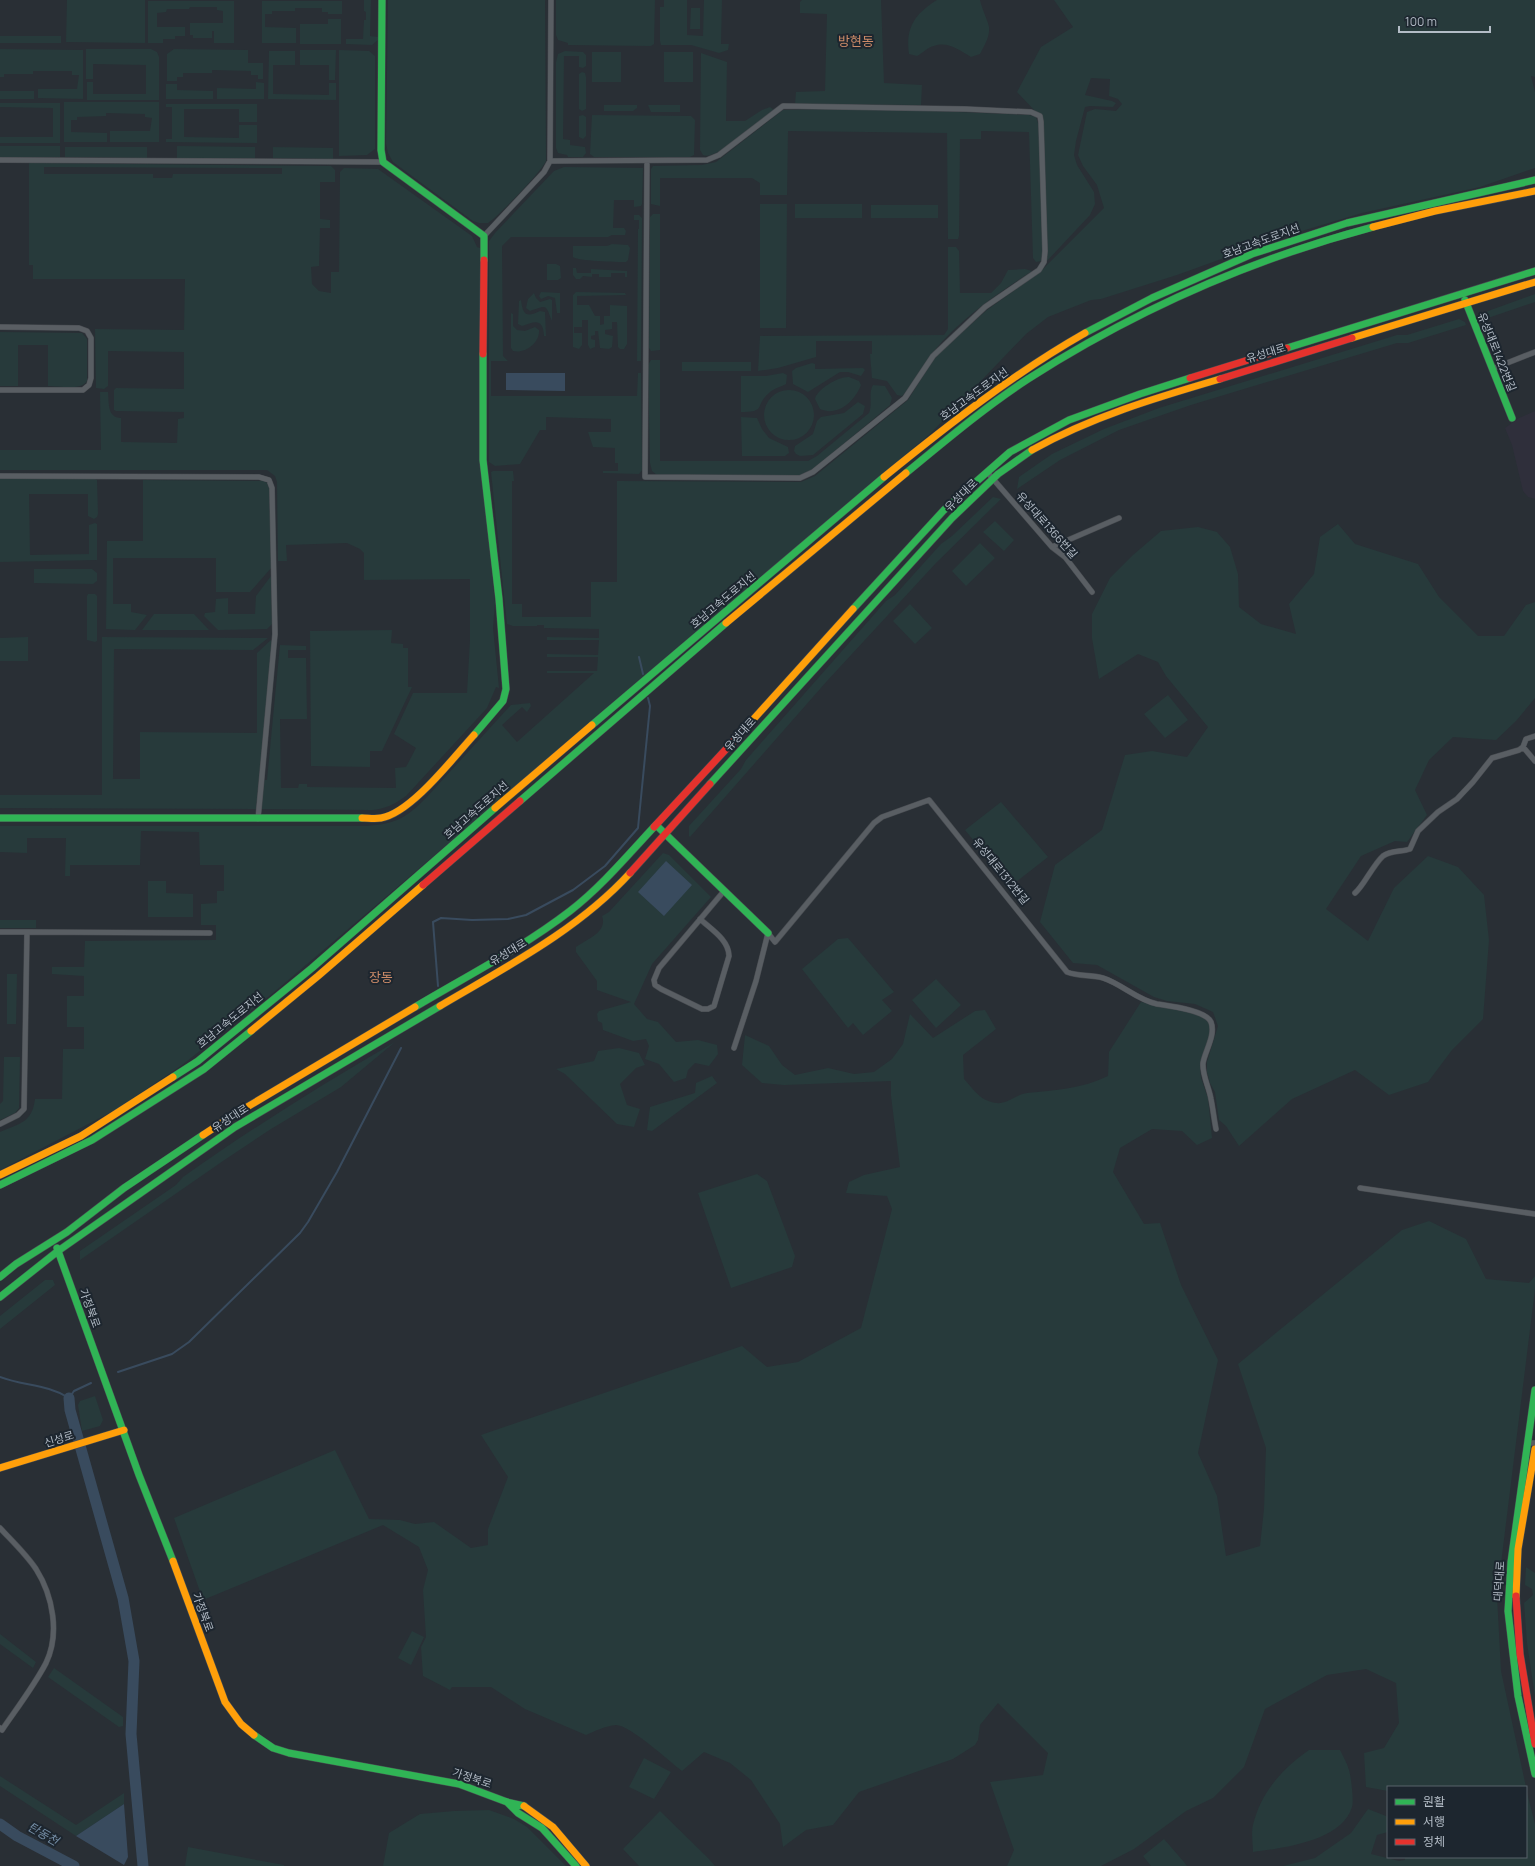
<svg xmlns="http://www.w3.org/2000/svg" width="1535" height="1866" font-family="Manrope,'Noto Sans KR',sans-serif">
  <rect width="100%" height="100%" fill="#292f35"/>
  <path fill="#2f2f3b" d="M1535 411V499L1528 497 1523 491 1512 445 1505 428 1519 418Z"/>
  <path fill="#273a3b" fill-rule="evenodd" d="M67 0H145V43L66 42Z
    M364 0H371L370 36 378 37V40L372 45 346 44V39H363L364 20H366V12L364 11Z
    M388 0H545L546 161C542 171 498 217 488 223H479L473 221 393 162 388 153 386 143Z
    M556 0H655L654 44 651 46 568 45V43L558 40 556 35Z
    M664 0H687V35L703 36 704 0H696H722L721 44H729L728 50 719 53 691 45H661L660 41V7H664Z
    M802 0H881L884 83 922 85 921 105 795 104 796 92 825 91 827 14 800 13V2Z
    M937 0H980C982 9 988 21 989 27 990 37 984 46 980 54L971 57C959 50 948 41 934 46 928 47 923 53 917 56L909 54C905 27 916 13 937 0Z
    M1054 0H1535V77L1531 76 1535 92V168L1480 187 1362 213 1285 236 1177 275 1101 299 1091 300 1048 317 1026 334 931 433 273 993 182 1065 117 1109 0 1170V1132C20 1123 32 1123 35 1099H62L63 1049H84V1027H67V996H84V976L52 974V967H84L85 941 216 940V925H201V904L217 903V891H224V865H200L199 832 141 831 140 865H70V876H65L66 838H27V853L0 852V826H366C395 824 405 819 426 798L511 705 530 703 531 706 527 712 522 707 502 725 517 742 594 673H547V671H597L598 657H547V654L598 655 599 640H547V637L599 638V629L544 628V625H537V626H513L507 624 491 472 493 471H513L514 481H512V604H522V617H591V582H617V481L801 482 815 476 908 400 935 357 987 310 1040 272 1104 208 1097 185 1083 166 1078 155 1087 112 1095 109 1116 111 1122 104 1118 99 1109 96 1110 79 1091 78 1085 95 1112 101 1116 103 1113 107 1090 106 1085 107 1076 141 1074 155 1077 165 1094 192 1095 204 1090 215 1046 262 1047 233 1040 114 1035 111 1017 92 1041 47 1073 27Z
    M148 1H234V43H214V31H212V38H193V35H190V23H223V11L217 10V7H190L189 9H167L166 12 157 13V27H185V36H175V39H163V43H148Z
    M262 1H342V14H328V12H322V8H295V11H272V14H265V27L296 28V43H262Z
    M691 8H700V29H690Z
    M328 19H341V44H300V24H328Z
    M0 36H61V43H0Z
    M0 49 83 50V99L38 98V89H77L79 75H72V71H33V74H4V77H0Z
    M86 49H151L157 52 159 57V100H87V82H93V94H146V65L93 64V79H86Z
    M174 49 248 50V63H263V79H258V75H251V71L212 70V73H183V77H177V81H167V54Z
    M300 50H336L335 80H329V65H300Z
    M339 50 369 51 375 56V149L367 155 339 156Z
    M269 51H295V65H273V94L329 95V83H336V100L268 99Z
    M565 51 583 52 586 55V66L583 68 579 67V56H564L563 139 570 140V145L585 147 586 153 583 157H568L567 155 558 153 556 148V62L558 54Z
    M592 52H621V82H592Z
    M664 52H693V82H664Z
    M701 53 727 62 726 121H745L762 110 770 107 774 110C763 119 715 162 703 155L700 150Z
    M582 72 585 73 586 77V109L582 111 579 109V74Z
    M256 82 264 83V99H217V88L256 89Z
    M166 84H177V90L213 91V99H166Z
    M0 91H34V99H0Z
    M64 102H159V142H110V131H150L152 118 145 117V114L106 113V116L77 117V120H71V132L107 133V142H64Z
    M0 103H60V143H0V137H53V108L0 107Z
    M166 104H257V122H239V109H184V137L239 138V125H257V143L166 142V139H172V107H166Z
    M604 105H637V108L633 111H604Z
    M648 105H680V112H651Z
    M865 108 1029 115 1036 117 1040 129 1043 250 1041 261 1036 262 1033 258 1029 132 981 131V139H960L959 236 958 239H948L947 133 788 131 787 195H760V183L752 178H660V206L651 204V169L653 166 702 165 716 162 783 110Z
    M583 115 586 117V136L583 139 579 137V116Z
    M592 115 691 116 695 120 694 155 690 157H594L590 154Z
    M0 146H60V157H0Z
    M177 146 255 147V158H177Z
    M65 147H147V158L65 157Z
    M273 147 333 148V159L273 158Z
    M29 163 331 166 335 170V182H320V219L330 220V228H320L319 266 311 267 312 284 319 291 331 293V272H339L340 172 344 168 378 169 472 236 477 247 480 248V460L495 603 493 628 499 688 496 687 487 708 406 796C395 804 385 809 372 810L261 809 264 780H267L280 645 306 646V650H288V658H306L307 719H280L281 788H298L299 784H307V787L396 788 395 768 406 767 416 748 394 734 413 693H467L470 640V579L364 580V553L360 549 347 543 286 545 287 561H278L277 482 275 476 267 470H0V450H101L100 392H108C109 402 107 418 121 418V442L177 443 178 419 184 418V412L116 411 114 410V390L116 388 184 389V352L108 351V386L104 389 96 388 95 329 184 330 185 279H33V265H29ZM44 167 282 168V174H173L172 178H153V174H44Z
    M564 167 643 168 642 204 641 206 634 207V200H614L613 228H624L626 231 625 235H612L608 237H511L502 246 503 356 508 361H491V396H637L638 373H641L642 470 639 474 603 473V471H618V463H615V448L593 447 588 432H611V419L546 417V430H540L520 464 495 466 489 462V241L495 233 554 171Z
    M760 204H787L786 328H760Z
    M795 204H862V218H795Z
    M871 205H938V218H871Z
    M653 214H660V350L651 351 649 348 650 217Z
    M634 215H639L642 218 641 361H637L638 229H639V220H634Z
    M612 244 628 245 630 248 628 260 626 262C617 262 577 261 573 257V246H607Z
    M948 247H956L959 251 960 293H991L1001 283 1008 270 1025 269 1032 271C997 294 961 318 934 351 923 364 915 385 902 396L897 395 887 381 872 378 870 354H872V341H816V357L778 368 758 371 760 336 944 335 948 329Z
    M547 264H556L560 266 561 278 558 280H547Z
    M573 268H576L577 273H591V269L627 271V277H625V273H611V277H599V274H592V277L583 276 580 279H576L573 275Z
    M541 292 560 293V313H557L555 298 548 296 541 299 539 296Z
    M576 292 625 293 626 295 577 296V305H589L595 316H600V325L604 324V316H610V305L627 306V344L624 349H620L618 347 617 322H612V329L605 330V334L613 336 612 347 609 349 600 348 598 331H595V335L591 336V339L595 340V347L590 349 588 345V320H582V327H574V333H582V345L579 349 573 347V295Z
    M534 293 536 298 540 302 550 299 552 300V321C545 304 548 305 530 311L526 308 528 299Z
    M1535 294V302L1488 318 1486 313 1488 311Z
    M521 300C523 315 526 318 540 311L545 312 546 336H544C543 317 534 322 522 326L518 324 519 301Z
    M511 313 513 314V326L517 330 525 331 535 327 539 330C540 343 525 354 513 351L511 348Z
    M1459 319 1465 322 1466 325 1408 343H1397L1191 405 1119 430 1060 460 1017 489 1019 477 1052 454 1104 429 1159 408 1397 335H1407Z
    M0 332 82 333 87 339V381C81 391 59 386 48 386V345H18V386H0Z
    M651 360H660V461H808L817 456 869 413C873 404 868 393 873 385L885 386 892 398 890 405 815 468 799 476 657 475 652 471 650 463 648 365Z
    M682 362H751V371H682Z
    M812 363 815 364V369L863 368 865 370 861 376 848 372H840L808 392 793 384 792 371 796 368Z
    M783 373 787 375 786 384C781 387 774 388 769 393 754 406 767 412 741 412V376H766Z
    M849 377 859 381 861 385C855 401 838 417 820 409L815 399C817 389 839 376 849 377Z
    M764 415a25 25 0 1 1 50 0a25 25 0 1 1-50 0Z
    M858 402 865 406 863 414 813 455 800 456 796 454 794 451 795 446 813 434 817 421 821 417 844 413Z
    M741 417 757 418 762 429 769 438 788 447 789 453 785 456H742Z
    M0 478H93L97 480 98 514 97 517 94 519 88 516V494H29L30 555 89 554V525L95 523 97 524V560L0 562Z
    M143 480 264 481 267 483 269 488 272 567 250 592H216V558H113V604H131V612L147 615 135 630 106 629 107 541H143Z
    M993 497 1001 499 936 563 827 681 690 837 689 836V826L741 769 746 760 886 601 895 595 941 544 952 536Z
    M995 521 1014 540 1004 551 983 532Z
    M1338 524 1355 544 1418 564 1439 597 1478 636H1504L1526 605 1535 602V698L1516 721 1496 740 1453 737 1429 760 1415 790 1427 815 1407 842 1395 841 1361 856 1326 909 1368 941 1394 888 1428 856 1458 867 1484 895 1489 940 1483 1019 1452 1050 1428 1082 1389 1095 1355 1070 1292 1099 1239 1146 1226 1126 1219 1120 1215 1092 1210 1083 1207 1072V1062L1218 1026 1213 1012 1195 1004 1167 1001 1154 997 1097 965 1073 963 1040 922 1055 865 1102 830 1125 755 1152 751 1187 757 1208 727 1166 676 1158 662 1138 654 1099 679 1092 638V614L1110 578 1133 555 1161 531 1198 527 1217 532 1230 547 1238 574 1239 607 1261 624 1296 634 1289 604 1314 574 1320 537Z
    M980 543 995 558 966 586 952 571Z
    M34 569H92L97 573V581L93 584 34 583Z
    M271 576 272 624 267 629 218 630 204 616 205 613 215 612 216 599 228 598V614H255L256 596Z
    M88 594H95L97 596V641L95 642 87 640V596Z
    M910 604 932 628 915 644 893 621Z
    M154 614H194L209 630H142Z
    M392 630 391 643 403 644V648H408V687H412L382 751H370V767L311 766 310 631Z
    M28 637V661H0V638Z
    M102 637 268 638 253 650 114 649 113 779H140V732L257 733V653L271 640 273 643 256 809 0 808V795H102Z
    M1168 695 1188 720 1165 738 1144 714Z
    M1001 802 1048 857 1011 886 965 830Z
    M663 853 669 855 711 897 652 964 634 1004 647 1019 658 1022 676 1042 698 1040 717 1045 718 1054 709 1066 695 1063 688 1070 686 1078 674 1082 659 1064 645 1059 649 1046 646 1039 633 1041 603 1030 602 1023 598 1021 597 1014 599 1011 631 1002 597 990V981L576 952V947C587 939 608 932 602 916L609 912Z
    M148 881H166V893L193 894V917H148Z
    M0 920H36V928H0Z
    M848 938 894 992 882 1000 892 1011 863 1035 853 1023 848 1028 802 969 838 939Z
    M7 974H17L16 1024H7Z
    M936 979 961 1005 936 1028 912 1000Z
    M1141 1002 1203 1013 1213 1026 1200 1068 1201 1078 1208 1098 1212 1138 1197 1145 1182 1131 1152 1129 1120 1148 1113 1172 1144 1224 1160 1223 1181 1285 1218 1360 1198 1453 1217 1496 1226 1556 1260 1546 1264 1509 1266 1448 1238 1364 1402 1230 1429 1221 1466 1239 1486 1279 1529 1283 1535 1276V1289L1497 1596 1501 1671 1526 1787H1388V1791L1366 1787 1364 1753 1384 1748 1399 1723 1396 1683 1366 1669 1327 1675 1265 1709 1244 1767 1213 1798 1186 1811 1134 1849 1101 1866H1007L1014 1850 990 1782 1043 1775 1048 1753 998 1703 980 1725 978 1740 975 1745 953 1759 859 1792 833 1825 806 1830 783 1847 780 1824 751 1780 730 1763 704 1752 682 1771C669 1761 630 1725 616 1725 605 1726 595 1731 586 1735L525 1709 491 1687H452L450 1690 423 1676 421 1647 426 1637 423 1590 428 1570 419 1547 383 1525 203 1600 174 1518 335 1450 369 1519 400 1520 415 1524 434 1522 471 1548 488 1545V1529L508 1477 481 1435 742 1346 767 1367 798 1362 861 1328 892 1209 887 1196 846 1193 849 1182 864 1175 900 1167 891 1096V1081L784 1085 762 1083 742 1065 745 1035 769 1046 782 1065 795 1075 828 1068 854 1074 874 1072 892 1059 903 1044 910 1014 933 1038 975 1011 985 1010 996 1029 963 1055 964 1079C970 1085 978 1097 986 1100 1007 1109 1010 1096 1027 1093 1055 1090 1082 1089 1108 1076L1109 1052Z
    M395 1042 341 1087 271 1129 223 1161 80 1260V1251L176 1185 183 1177C252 1128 323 1084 395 1042Z
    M619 1048 639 1053 645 1065 636 1068 620 1084 627 1105 640 1109 634 1127 617 1124 565 1074 556 1069 594 1061 598 1051Z
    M4 1057H20L19 1108 15 1113 0 1120V1104L3 1101Z
    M712 1076 717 1083 652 1131 647 1130 650 1107 695 1093 696 1083Z
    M757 1174 767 1181 795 1256 792 1267 731 1288 698 1193Z
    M45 1280H53L55 1285 0 1329V1316Z
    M95 1396 103 1420 100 1426 82 1431 78 1405 80 1401Z
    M1526 1567 1535 1573V1697L1527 1643 1524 1603 1533 1595 1532 1589 1525 1585Z
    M412 1631 424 1637 411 1665 398 1658Z
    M0 1634 36 1662 33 1668 0 1644Z
    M54 1668 123 1717V1726L119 1727 48 1677Z
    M1309 1750H1340C1343 1756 1347 1763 1349 1770 1351 1776 1354 1801 1352 1807 1342 1841 1283 1848 1253 1852 1253 1844 1251 1833 1253 1825 1261 1792 1282 1769 1309 1750Z
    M644 1758 671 1772 654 1799 629 1787Z
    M0 1776 76 1825 124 1793V1804L76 1836 0 1786Z
    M1526 1789 1535 1824V1866H1283L1315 1858 1351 1833 1368 1809 1386 1816 1388 1819V1832L1377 1835 1371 1854 1399 1861 1405 1860V1857H1526Z
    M489 1810 514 1819 527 1827 566 1866H383L389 1833 420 1814 454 1811Z
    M660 1811 709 1859 715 1866H639L623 1849Z
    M1164 1839 1184 1862 1187 1866H1151L1143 1856Z
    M188 1847 284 1865V1866H185Z"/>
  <path fill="#394b5e" d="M506 373H565V391L506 390Z
    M666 861 692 885 664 916 638 892Z
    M124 1804 128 1857 124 1865 76 1836Z"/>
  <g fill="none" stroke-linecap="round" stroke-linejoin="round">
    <path stroke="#394b5e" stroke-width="2" d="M639 657 643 674
      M438 986 433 922 441 918 472 920 508 919 526 915 573 890 605 866 638 828 650 706 648 698
      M118 1372 172 1354 189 1342 300 1233 308 1222 337 1172 401 1048
      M0 1377C23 1386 47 1384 69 1398L74 1391 91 1383"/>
    <path stroke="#394b5e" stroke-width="11" d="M69 1398 70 1410 123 1598 134 1661 131 1734 143 1866
      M0 1824 17 1836 74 1866"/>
    <defs>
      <path id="street" d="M0 160 383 162
        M550 161 707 160 719 155 783 106 965 109 1031 112 1040 116 1041 122 1045 251 1044 262 1039 270 985 307 933 356 905 398 813 472 800 478 645 477 647 161
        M484 236 544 172 550 161 551 0
        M0 327 79 328 87 331 91 338V378L89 385 83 390H0
        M1492 369 1535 352
        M987 472 1052 547 1065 557 1092 592
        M0 476 259 477 269 480 272 488 275 634 258 819
        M1052 547 1119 518
        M1523 747 1535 761
        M1355 893C1363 887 1373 865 1383 856 1391 850 1402 852 1410 849L1418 831 1438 812 1457 799 1473 782 1492 758 1519 750 1523 747 1526 739 1535 736
        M700 919C711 929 729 940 729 956L714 1006 708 1009H702L661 989 655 985 654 980 659 968 724 891
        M0 932H27L24 1109 18 1115 0 1124
        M27 932 210 933
        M768 933 775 942 874 823 882 817 929 800 1067 972C1079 977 1090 974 1103 978 1122 984 1137 1000 1157 1004 1169 1006 1206 1010 1211 1022 1216 1035 1205 1051 1203 1063 1202 1075 1209 1087 1211 1099 1213 1109 1214 1119 1216 1129
        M734 1048 756 981 768 933
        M1360 1188 1535 1214
        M1528 1443H1535
        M0 1528C12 1541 26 1554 36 1569 53 1596 60 1634 46 1663 34 1686 17 1708 2 1730L0 1728"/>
      <path id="fast" d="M382 0 381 150 383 162 484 236V260
        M1465 300 1512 418
        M1085 333 1152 298 1252 254 1347 223 1535 180
        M1287 348 1535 271
        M906 473C945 441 985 407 1028 379 1136 310 1249 260 1373 227
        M853 609 944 510 1010 452 1069 420 1140 394 1190 378
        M592 725 884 477
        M474 735 503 701 506 689 499 599 483 460V354
        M710 784 952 518 998 474 1032 450
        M520 801 726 623
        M0 818H362
        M656 825 768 933
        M415 1007C467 976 522 948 570 911 601 887 627 856 654 827
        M173 1077 198 1061 312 968 495 808
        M0 1185 92 1140 204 1069 251 1031
        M57 1248 139 1475 173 1561
        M0 1277 16 1264 67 1232 124 1188 203 1135
        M0 1297 58 1251 235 1127 440 1006
        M1535 1390 1511 1562 1508 1611 1518 1696 1535 1774
        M254 1735 273 1748 289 1753 459 1784 507 1802 524 1806
        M507 1802 518 1813 542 1828 576 1866"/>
      <path id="slow" d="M1373 227 1435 211 1535 191
        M1352 338 1535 282
        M1032 450C1091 417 1155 398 1220 379
        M884 477C948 425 1013 374 1085 333
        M726 623 906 473
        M741 733 853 609
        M495 808 592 725
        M362 818C368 818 375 819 381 818 411 813 453 758 474 735
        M440 1006C506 967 578 930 630 873
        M251 1031 318 976 423 885
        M203 1135 232 1116 415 1007
        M0 1175 81 1136 173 1077
        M0 1468 124 1430
        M173 1561 225 1702 241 1724 254 1735
        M1516 1596 1518 1549 1535 1449
        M524 1806 553 1827 586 1866"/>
      <path id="jam" d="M483 354 484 260
        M1190 378 1287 348
        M1220 379 1352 338
        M654 827 741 733
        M630 873 710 784
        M423 885 520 801
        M1516 1596 1520 1654 1535 1744"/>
    </defs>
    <use href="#street" stroke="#474b50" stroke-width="6"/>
    <use href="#fast" stroke="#474b50" stroke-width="8"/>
    <use href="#slow" stroke="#474b50" stroke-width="8"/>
    <use href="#jam" stroke="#474b50" stroke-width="8"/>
    <use href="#street" stroke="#595e63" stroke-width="5"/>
    <use href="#fast" stroke="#30b455" stroke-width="7"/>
    <use href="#slow" stroke="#ff9f0a" stroke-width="7"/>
    <use href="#jam" stroke="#e5322d" stroke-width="7"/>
  </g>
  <g text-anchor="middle" stroke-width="4" stroke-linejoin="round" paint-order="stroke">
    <g font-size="11" fill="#b3bcc6" stroke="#1d262f">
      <text transform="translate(1261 241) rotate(-20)" y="4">호남고속도로지선</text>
      <text transform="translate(1497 352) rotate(68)" y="4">유성대로1422번길</text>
      <text transform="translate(1266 353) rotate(-17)" y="4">유성대로</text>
      <text transform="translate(974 394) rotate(-36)" y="4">호남고속도로지선</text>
      <text transform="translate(961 495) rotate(-44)" y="4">유성대로</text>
      <text transform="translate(1047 525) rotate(48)" y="4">유성대로1366번길</text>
      <text transform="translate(723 600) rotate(-40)" y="4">호남고속도로지선</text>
      <text transform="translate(740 734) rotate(-48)" y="4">유성대로</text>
      <text transform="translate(476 810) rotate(-41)" y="4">호남고속도로지선</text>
      <text transform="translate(1001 871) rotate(51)" y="4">유성대로1312번길</text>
      <text transform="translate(508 952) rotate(-31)" y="4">유성대로</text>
      <text transform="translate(230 1020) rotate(-39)" y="4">호남고속도로지선</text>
      <text transform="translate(230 1118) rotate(-33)" y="4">유성대로</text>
      <text transform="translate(90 1308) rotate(70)" y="4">가정북로</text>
      <text transform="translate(59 1439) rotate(-17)" y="4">신성로</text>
      <text transform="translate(1499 1581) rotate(-86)" y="4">대덕대로</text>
      <text transform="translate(203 1612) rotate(70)" y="4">가정북로</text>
      <text transform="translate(472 1778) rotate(18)" y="4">가정북로</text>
    </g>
    <g font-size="12" font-style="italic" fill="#768fa7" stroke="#1d262f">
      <text transform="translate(43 1834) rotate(30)" y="4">탄동천</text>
    </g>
    <g font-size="13" fill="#cc8b68" stroke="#1d262f">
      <text x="856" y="46">방현동</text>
      <text x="381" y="982">장동</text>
    </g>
  </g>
  <rect x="1387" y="1786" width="140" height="72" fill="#1d262f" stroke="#59626b"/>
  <rect x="1395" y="1799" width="20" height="6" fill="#30b455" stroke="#59626b"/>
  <text x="1423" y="1806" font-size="12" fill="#b3bcc6">원활</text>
  <rect x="1395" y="1819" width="20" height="6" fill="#ff9f0a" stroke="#59626b"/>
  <text x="1423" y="1826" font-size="12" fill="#b3bcc6">서행</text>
  <rect x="1395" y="1839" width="20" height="6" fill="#e5322d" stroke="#59626b"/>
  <text x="1423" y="1846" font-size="12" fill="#b3bcc6">정체</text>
  <path d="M1399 26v6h91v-6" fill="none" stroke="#b3bcc6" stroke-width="2"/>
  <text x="1405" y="26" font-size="12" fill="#b3bcc6" stroke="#1d262f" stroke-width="3" paint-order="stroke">100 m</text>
</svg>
